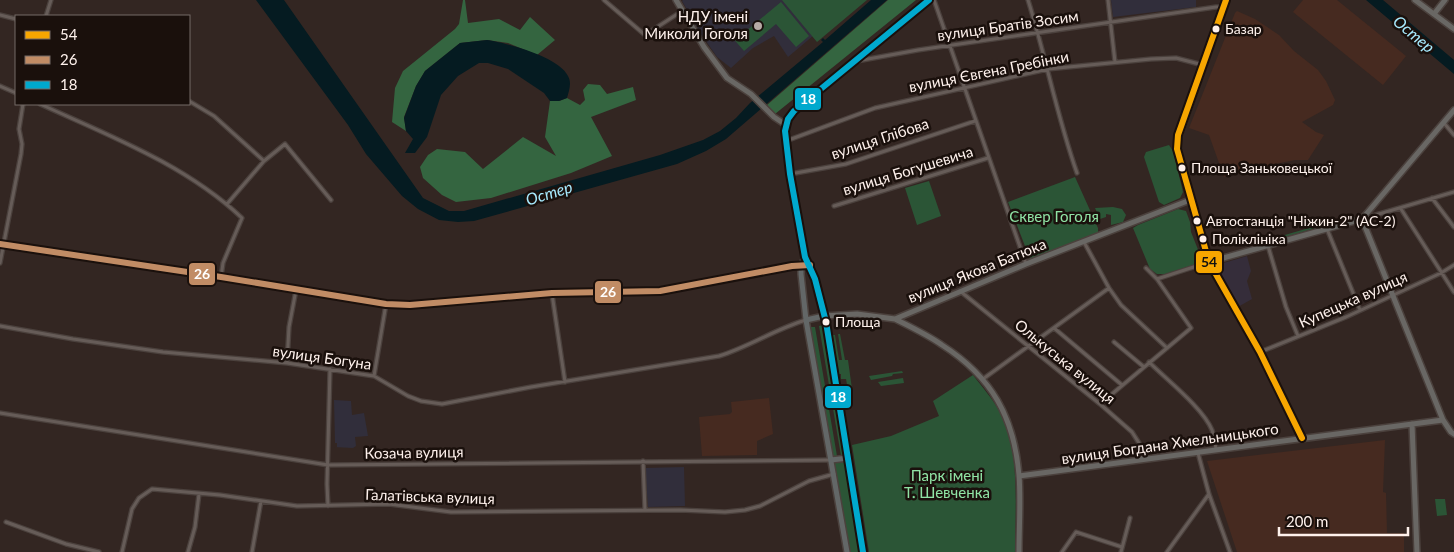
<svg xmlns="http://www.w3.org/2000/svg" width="1454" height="552" font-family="Lato,sans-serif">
  <rect width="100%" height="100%" fill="#332622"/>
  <path fill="#462a20" d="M1303 0H1337L1406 56 1383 85 1293 12Z
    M1237 11 1255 19 1279 35 1294 51 1318 70 1326 81 1335 100 1333 105 1302 122 1316 132 1324 135 1308 160H1295L1270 165 1224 177 1209 135 1189 128 1235 13Z
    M769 398 773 434 757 441V455L702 456 699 417 730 414 732 412 731 402Z
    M1385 440 1383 492 1386 493 1387 533H1404V552H1237L1207 461Z"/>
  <path fill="#312e3b" d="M683 0H848L814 35 788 57 774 36 753 48 731 68 717 57 701 34 682 1Z
    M1111 0H1196V7L1113 17Z
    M334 400 351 401 352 415 364 413 368 436 355 437 356 446 353 448 334 447H337V443H335Z
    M684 467 685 506 648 507 645 468Z"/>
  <path fill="#352d3a" d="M1247 256 1251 271 1247 281 1252 299 1236 308 1216 268 1217 265Z"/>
  <path fill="#2b5536" d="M782 0H867L817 42Z
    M781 2 809 36 796 47 776 24 744 51 731 36 736 32 740 36Z
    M1169 145 1173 151 1183 192 1180 198 1164 205 1159 202 1144 157 1146 152Z
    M1075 177 1098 228V233L1030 259 1008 202Z
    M929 181 941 216 917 225 905 188Z
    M1113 207 1122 209 1126 215 1123 222 1111 225V215L1106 214V217L1100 219 1095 208Z
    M1178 209 1186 211 1190 222 1191 232 1203 262 1165 274H1157L1150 269 1133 228 1138 225Z
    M1316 226V228L1271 241V239Z
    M824 325 846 455 841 456 819 326Z
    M810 327H815L837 456 832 457Z
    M838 334H840L845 360H848L852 389 848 390 846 379H841V374H839L832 335H835L839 360H842Z
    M902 371 903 373 893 374 892 376 871 380 869 376Z
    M973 375C982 387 993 399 1000 412 1021 452 1015 508 1015 552H869L852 445 891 436 939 416 933 401Z
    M903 378 904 383 881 386 878 382Z
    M847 461 862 552H849L834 463Z
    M1435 499H1445L1447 515 1437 516Z"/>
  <path fill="#346540" d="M463 0H465L468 23 499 19 520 30 530 17 555 40 537 55 508 43 487 40 460 43 425 71 416 86 404 117 406 131 392 122 395 88 403 71 455 29 459 24Z
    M888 0H916L775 114 767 105Z
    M588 84 600 85 607 94 633 87 636 100 591 117 612 156 571 173 491 198 456 202 442 195 423 178 420 167 428 155 437 149 465 152 483 169 523 137 556 156 545 137 550 101H559L567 98 580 105 585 100 583 90Z"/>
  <path fill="#051b21" d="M256 0H284L423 198 449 211H464L660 155 703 140 720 131 736 118 750 103 823 42 821 40 823 38 825 40 871 0H887L726 139 706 151 677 164 474 221 458 222 439 220 418 209 402 196 366 154 348 125Z
    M1366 0H1383L1454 60V74Z
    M487 40C507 43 559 57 568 76 572 83 569 91 567 98L559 101H550L544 93 508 69 488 63H479L458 76 441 95 427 137 415 153H405L413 139 406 131 404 118 416 86 425 71 460 43Z"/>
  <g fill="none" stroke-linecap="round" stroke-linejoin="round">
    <defs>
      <path id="street" d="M604 0 645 35 682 11
        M934 0 1026 264
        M1028 0C1046 57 1057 117 1077 173
        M1108 0 1115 62
        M0 15 16 19
        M46 16 51 0
        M857 61 918 50 1216 7H1224
        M0 86 16 93
        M189 101 214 116 264 161
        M40 104C110 136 186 165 242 218L223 263 221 277
        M1444 123 1454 135
        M786 141 875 108 1048 69 1151 59 1176 58 1203 65
        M790 174 846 164 975 121
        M1432 198 1454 227
        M227 204 264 161 285 144 331 200
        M834 206 988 158
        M1401 209 1454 292
        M1362 219 1454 192
        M1327 229 1360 310
        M1084 242 1109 288 1121 305 1167 348
        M1268 246 1286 307 1298 336
        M0 263 21 154 22 144 19 129 23 104
        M1157 279 1209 262 1260 352 1302 438
        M960 291 1100 404 1132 432 1139 443 1142 460
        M552 294 565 382
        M0 326 73 339 163 352 287 363 374 376 408 396 421 401 442 404 531 387 719 356C749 347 775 329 806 320
        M1054 328 1122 385
        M1114 342 1144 367
        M1260 352 1346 317 1441 273 1454 265
        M1149 362C1167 380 1203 408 1212 430 1214 436 1215 443 1216 449
        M287 363 289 327 296 290
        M374 376 386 304
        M983 379 1109 288
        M1100 404 1191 328 1157 279 1146 268
        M0 413 328 465 831 460
        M1198 453 1209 494 1230 552
        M643 461 645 510
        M328 506 327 484 330 369
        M6 522 66 544 99 552
        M122 552 132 509 139 498 152 489 220 495 297 506 389 504 451 512 680 510 725 512 745 510 760 506 809 481 834 474
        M188 552 195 527 199 494
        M252 552 261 501
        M1062 552 1076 532 1122 547
        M1121 552 1130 518
        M1167 552 1209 494"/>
      <path id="secondary" d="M676 0 704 47 727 78 751 94 774 117 786 125
        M1226 0 1177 141V149L1209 262 1362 219 1454 110
        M1415 0 1454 29
        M1434 14 1445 0
        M1362 219 1443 420 1451 432 1454 434
        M0 244 221 277 386 304 410 305 552 293 660 291 792 266H801
        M824 316 857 314 895 319 1026 264 1190 200
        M895 319C911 327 928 335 942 345 992 377 1014 417 1019 475 1021 500 1019 527 1019 552
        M1412 424 1417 552
        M1019 476 1443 420"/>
      <path id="primary" d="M805 257 801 266V274L806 320 847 552
        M806 320 824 316
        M831 460 848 458
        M863 552 826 322 815 279 805 257 790 174 785 131 788 119 794 111 929 0"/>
    </defs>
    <use href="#street" stroke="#4b413d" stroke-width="5.5"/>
    <use href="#secondary" stroke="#4b413d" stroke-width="8"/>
    <use href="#primary" stroke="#4b413d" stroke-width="8"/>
    <use href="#street" stroke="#665c58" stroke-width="3"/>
    <use href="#secondary" stroke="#696764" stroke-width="5"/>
    <use href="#primary" stroke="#636767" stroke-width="5"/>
    <defs>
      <path id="bus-1" d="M1226 0 1178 135 1177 149 1209 262 1260 352 1302 438"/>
      <path id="bus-2" d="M0 244 221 277 386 304 410 305 552 293 660 291 792 266 810 265"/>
      <path id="bus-3" d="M863 552 826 322 815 279 805 257 790 174 785 131 788 119 794 111 929 0"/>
    </defs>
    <use href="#bus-1" stroke="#1a100c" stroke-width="10"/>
    <use href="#bus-2" stroke="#1a100c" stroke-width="10"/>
    <use href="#bus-3" stroke="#1a100c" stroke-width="10"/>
    <use href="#bus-1" stroke="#f7a600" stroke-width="6"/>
    <use href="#bus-2" stroke="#c18c65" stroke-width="6"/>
    <use href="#bus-3" stroke="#00a9ce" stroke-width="6"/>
  </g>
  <circle fill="#b7aaa5" stroke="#1a100c" stroke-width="2" cx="758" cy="26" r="5"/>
  <g fill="#fef1ec" stroke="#1a100c" stroke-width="2">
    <circle cx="1216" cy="29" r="4.5"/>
    <circle cx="1182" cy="168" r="4.5"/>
    <circle cx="1197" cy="221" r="4.5"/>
    <circle cx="1203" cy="239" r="4.5"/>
    <circle cx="826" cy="322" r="4.5"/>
  </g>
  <g text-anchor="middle" stroke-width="5" stroke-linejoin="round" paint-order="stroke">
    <g font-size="14" fill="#fef1ec" stroke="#1a100c" text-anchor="start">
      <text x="1225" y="34">Базар</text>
      <text x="1191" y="173">Площа Заньковецької</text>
      <text x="1206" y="226">Автостанція "Ніжин-2" (АС-2)</text>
      <text x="1212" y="244">Поліклініка</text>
      <text x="835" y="327">Площа</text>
    </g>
    <g font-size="15" fill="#fef1ec" stroke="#1a100c" text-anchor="end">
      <text x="748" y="22">НДУ імені<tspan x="748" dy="17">Миколи Гоголя</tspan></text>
    </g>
    <g font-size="15" fill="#fef1ec" stroke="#1a100c">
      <text transform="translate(1008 26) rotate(-8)" y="5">вулиця Братів Зосим</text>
      <text transform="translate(989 72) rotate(-11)" y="5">вулиця Євгена Гребінки</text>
      <text transform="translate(880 139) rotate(-18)" y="5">вулиця Глібова</text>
      <text transform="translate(908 171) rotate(-17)" y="5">вулиця Богушевича</text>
      <text transform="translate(977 271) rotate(-22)" y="5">вулиця Якова Батюка</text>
      <text transform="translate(1353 300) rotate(-24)" y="5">Купецька вулиця</text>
      <text transform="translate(322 358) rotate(8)" y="5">вулиця Богуна</text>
      <text transform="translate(1065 362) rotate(39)" y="5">Олькуська вулиця</text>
      <text transform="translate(1170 444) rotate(-8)" y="5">вулиця Богдана Хмельницького</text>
      <text transform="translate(414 453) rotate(-1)" y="5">Козача вулиця</text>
      <text transform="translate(430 497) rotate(2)" y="5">Галатівська вулиця</text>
    </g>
    <g font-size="15" fill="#90e4a5" stroke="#1a100c">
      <text x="1054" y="222">Сквер Гоголя</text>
      <text x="947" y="481">Парк імені<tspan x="947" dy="17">Т. Шевченка</tspan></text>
    </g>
    <g font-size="16" font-style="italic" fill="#a7eafe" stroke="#1a100c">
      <text transform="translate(1414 34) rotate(40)" y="6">Остер</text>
      <text transform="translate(549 193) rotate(-17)" y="6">Остер</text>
    </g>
  </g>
  <g stroke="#1a100c" stroke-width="2">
    <rect x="794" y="87" width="28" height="24" rx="5" fill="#00a9ce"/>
    <rect x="1195" y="250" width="28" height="24" rx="5" fill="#f7a600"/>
    <rect x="188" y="262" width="28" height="24" rx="5" fill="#c18c65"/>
    <rect x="594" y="280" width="28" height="24" rx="5" fill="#c18c65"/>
    <rect x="824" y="385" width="28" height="24" rx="5" fill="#00a9ce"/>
  </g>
  <g font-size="14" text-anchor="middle" font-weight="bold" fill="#fff">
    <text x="808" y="104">18</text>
    <text x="202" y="279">26</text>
    <text x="608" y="297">26</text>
    <text x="838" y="402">18</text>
  </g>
  <g font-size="14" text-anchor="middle" font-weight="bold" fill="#111">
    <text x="1209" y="267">54</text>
  </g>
  <rect x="15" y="15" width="175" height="90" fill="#1a100c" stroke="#756a66"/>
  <rect x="25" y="31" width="25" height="8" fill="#f7a600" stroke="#756a66"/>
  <text x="60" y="40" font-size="15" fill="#fef1ec">54</text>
  <rect x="25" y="56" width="25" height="8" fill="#c18c65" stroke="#756a66"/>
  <text x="60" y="65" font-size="15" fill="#fef1ec">26</text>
  <rect x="25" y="81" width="25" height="8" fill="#00a9ce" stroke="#756a66"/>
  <text x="60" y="90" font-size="15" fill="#fef1ec">18</text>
  <path d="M1279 527v8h129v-8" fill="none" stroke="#fef1ec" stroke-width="2.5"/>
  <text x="1286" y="527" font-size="15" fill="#fef1ec" stroke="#1a100c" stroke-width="4" paint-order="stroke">200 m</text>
</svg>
